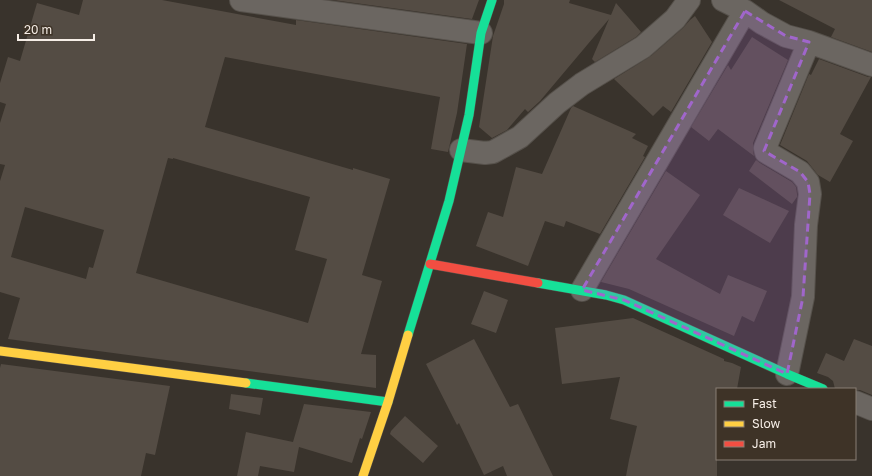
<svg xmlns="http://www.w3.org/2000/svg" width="872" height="476" font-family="'Golos Text',sans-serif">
  <rect width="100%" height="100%" fill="#39332c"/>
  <path fill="#544c44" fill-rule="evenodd" d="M83 0H162L296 25V20L467 44 457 113 448 152 431 149 440 97 225 57 205 127 353 170V168L390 179 362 275 382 281 361 354 376 355V388L8 339 20 298 0 292V181L5 165 0 164V123L6 104 0 102V83L8 57 20 61 37 3 79 15ZM168 158 173 159V158L310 197 295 250 327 259 308 323 136 273ZM25 207 104 230 93 268 89 267 86 279 11 257Z
    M333 0H479L472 19Z
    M504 0H570L569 3 611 15 616 3 641 32 636 37 595 62 592 59 609 19 540 101 528 112 525 109 507 130 492 138 479 127 493 36 504 4Z
    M779 0H872V52L831 37 835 29Z
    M695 16 712 42 671 112 663 106 653 116 614 79 651 56 683 28 690 20Z
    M752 37 788 60 753 143V151L754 156 718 129 709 141 691 127 728 65 731 70Z
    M819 59 868 77H871L840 134 853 141 830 182 818 175 807 161 780 145 809 74 811 75Z
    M573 106 636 134 632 138 648 146 643 156 645 157 600 234 566 221 564 227 545 221 528 266 476 246 488 212 503 217 516 167 542 174 571 108Z
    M756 160 760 163 792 182 796 187 797 194V197L792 204 749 171Z
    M666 171 700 195 656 259 720 294 728 275 767 291 754 322 742 316 734 336 629 289 601 282Z
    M739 188 789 211 770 243 723 215Z
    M484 291 508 300 496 333 471 324Z
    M633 318 724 359V361L732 363 741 367 737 389H717V476H626L629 460 637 426 610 419 620 377 562 384 555 328Z
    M474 339 510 407 518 404 553 476H507L503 466 484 475 459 423 457 425 426 364Z
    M854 339 872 346V395L860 390H855V389H835L833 381 828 377 817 373 826 353 844 361Z
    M1 364 170 386 155 455 146 453 141 476H0V368Z
    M231 394 263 398 260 415 229 409Z
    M304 404 371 412 362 439 360 438 352 463 299 447 294 472 260 466 258 476H237L246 432 293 442Z
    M405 416 438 446 423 463 390 434 391 431Z"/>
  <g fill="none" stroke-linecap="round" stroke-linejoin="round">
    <defs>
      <path id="street" d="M241 0 481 33
        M723 0 745 11 762 23 786 36 809 42 872 65
        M461 150 485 153 493 152 520 137 557 103 582 84 643 47 675 19 689 0
        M582 290 745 11
        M787 374 803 297 806 225 810 194 808 182 800 172 766 152 765 148 809 42
        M855 402 872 409"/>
      <path id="fast" d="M538 283 606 295 624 300 787 374 823 389
        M408 335 449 201 469 115 481 33 492 0
        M246 383 388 402"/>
      <path id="slow" d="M0 351 246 383
        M363 476 388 402 408 335"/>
      <path id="jam" d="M430 264 538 283"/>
    </defs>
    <use href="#street" stroke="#56514b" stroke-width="24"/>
    <use href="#fast" stroke="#56514b" stroke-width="10"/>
    <use href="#slow" stroke="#56514b" stroke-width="10"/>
    <use href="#jam" stroke="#56514b" stroke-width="10"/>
    <use href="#street" stroke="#6b6661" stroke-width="22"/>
    <use href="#fast" stroke="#16e098" stroke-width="9"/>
    <use href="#slow" stroke="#ffcf43" stroke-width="9"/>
    <use href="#jam" stroke="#f24e42" stroke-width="9"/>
  </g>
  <path fill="#a066cb" fill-opacity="0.2" stroke="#a066cb" stroke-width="3" stroke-dasharray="8 5" stroke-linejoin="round" d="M745 11 786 36 809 42 764 151 800 172 808 182 810 194 803 297 787 374 624 300 582 290Z"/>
  <rect x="716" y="388" width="140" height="72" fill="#3e3327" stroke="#887e74"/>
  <rect x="724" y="401" width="20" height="6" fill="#16e098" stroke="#887e74"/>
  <text x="752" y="408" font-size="12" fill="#f6eee7">Fast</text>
  <rect x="724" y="421" width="20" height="6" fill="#ffcf43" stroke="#887e74"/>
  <text x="752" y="428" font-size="12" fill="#f6eee7">Slow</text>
  <rect x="724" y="441" width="20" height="6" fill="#f24e42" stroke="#887e74"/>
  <text x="752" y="448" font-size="12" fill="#f6eee7">Jam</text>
  <path d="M18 34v6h76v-6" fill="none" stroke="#f6eee7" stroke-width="2"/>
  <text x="24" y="34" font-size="12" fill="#f6eee7" stroke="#3e3327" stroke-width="3" paint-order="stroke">20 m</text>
</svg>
